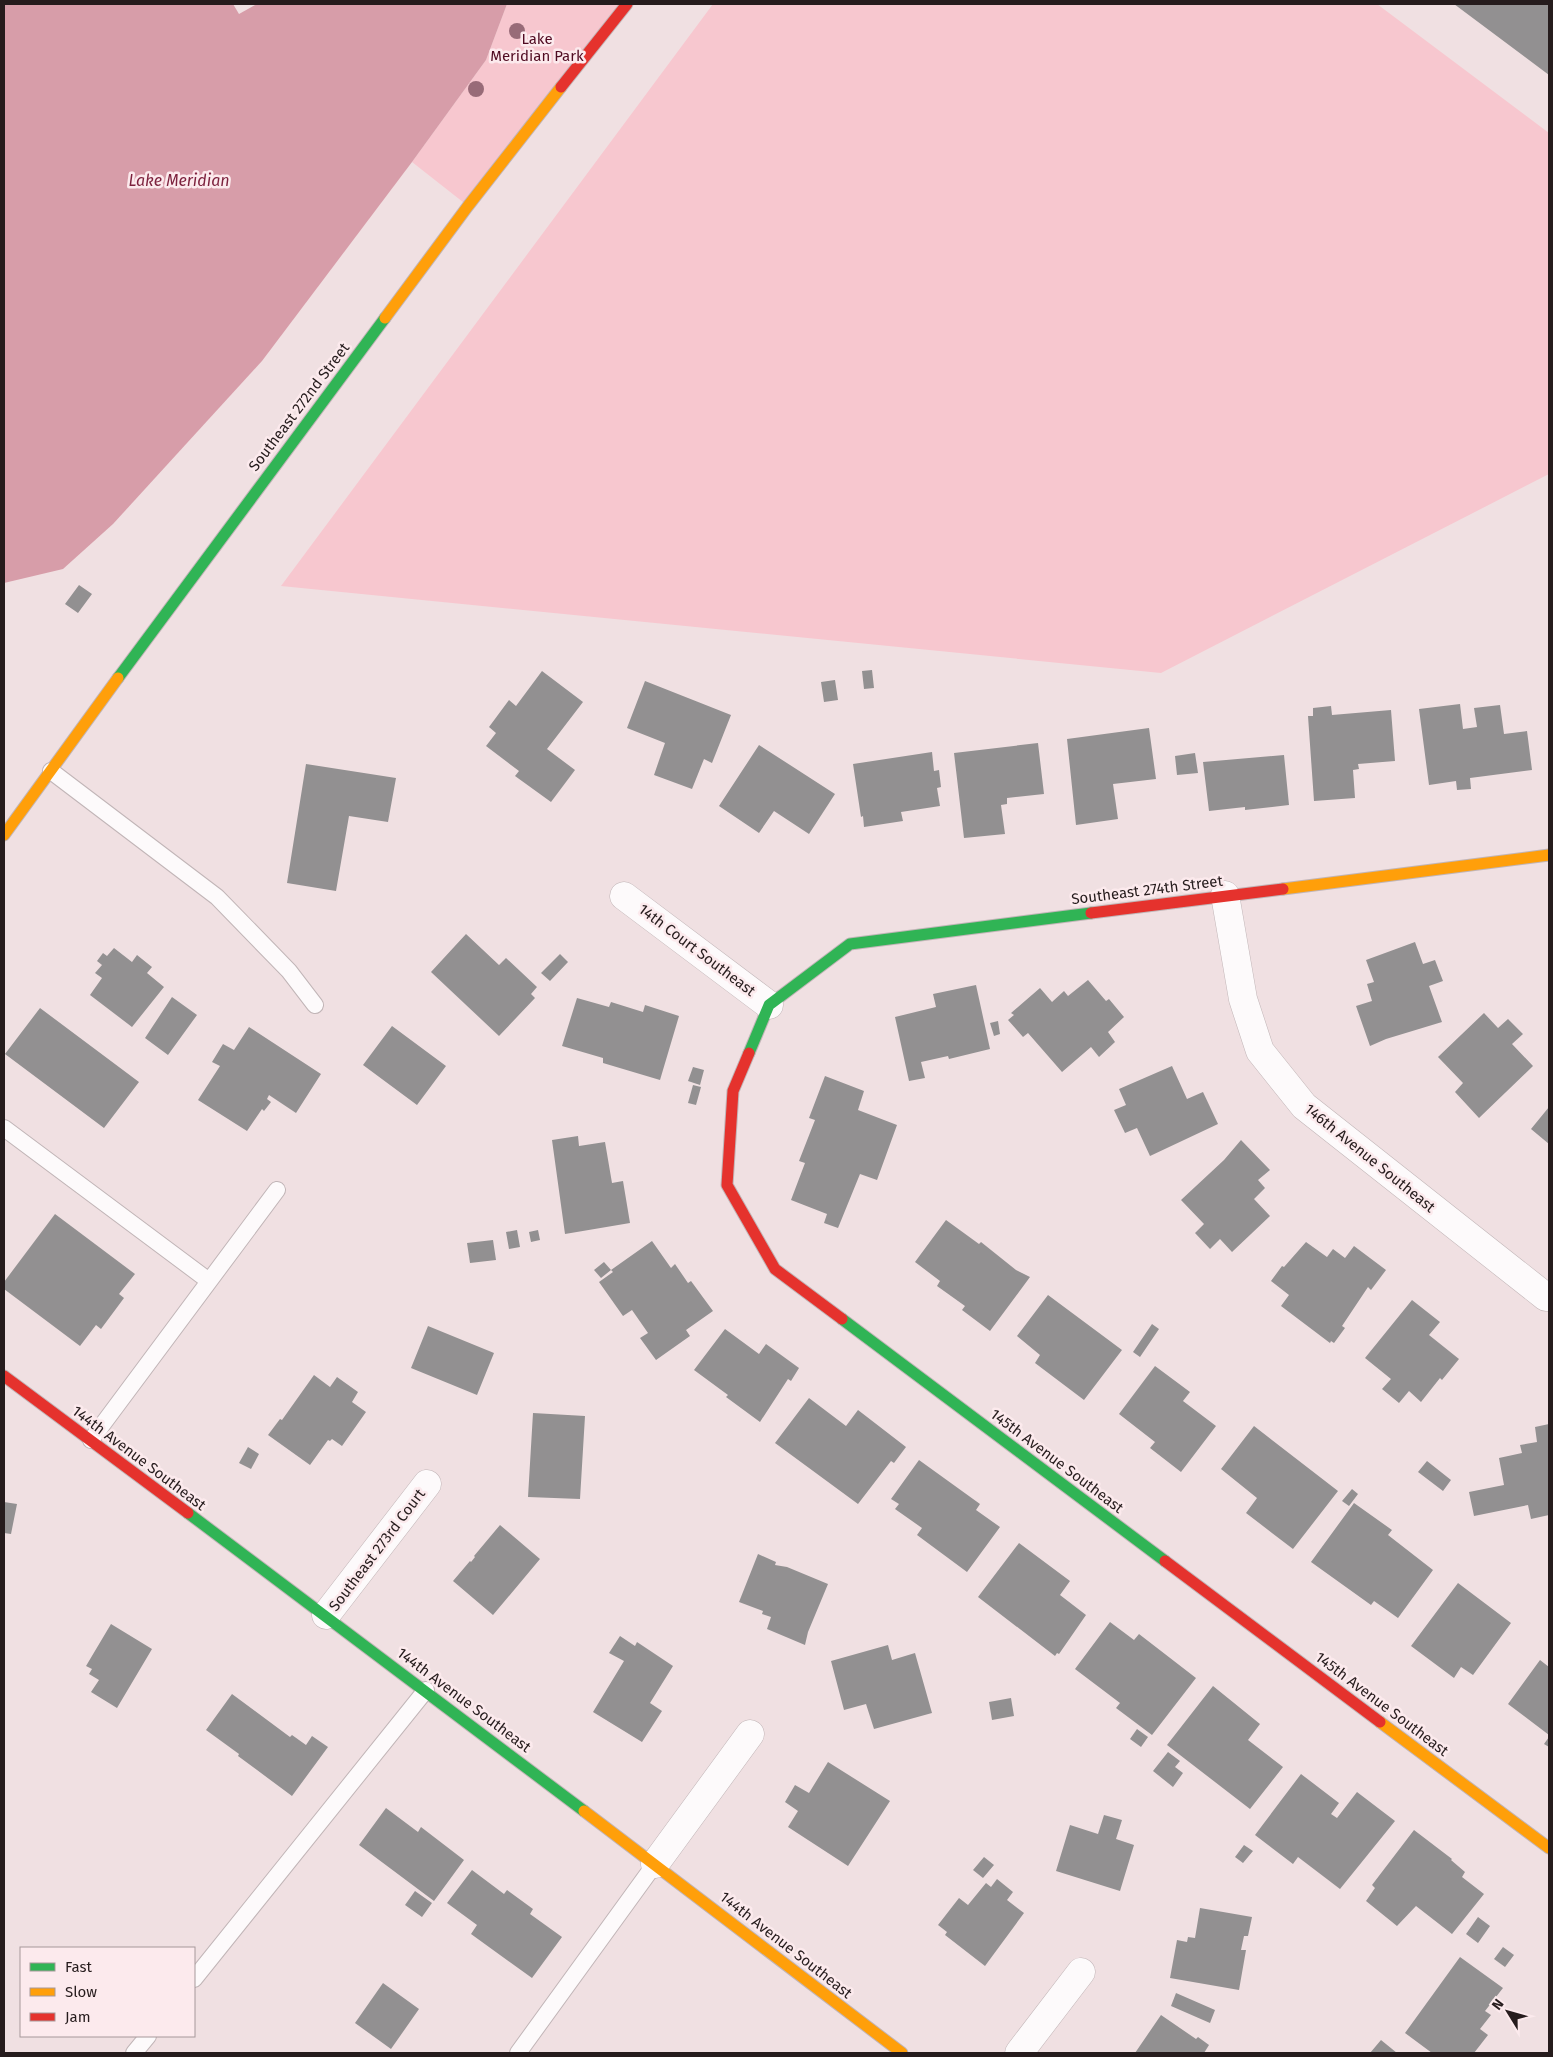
<svg xmlns="http://www.w3.org/2000/svg" width="1553" height="2057" font-family="'Fira Sans',sans-serif">
  <rect width="100%" height="100%" fill="#f0e0e2"/>
  <path fill="#f7c7cf" d="M507 4H627L468 206 412 162 486 60Z
    M713 4H1377L1549 133V474L1161 673 281 586Z"/>
  <path fill="#d79da9" d="M4 4H507L486 60 412 162 262 361 113 524 63 569 4 583Z"/>
  <path fill="#f0e0e2" d="M233 4H257L239 14Z"/>
  <path fill="#929091" d="M1454 4H1549V75Z
    M79 585 92 594 78 613 65 604Z
    M872 670 874 688 864 689 862 671Z
    M542 671 583 702 547 749 575 770 551 802 515 776 519 771 486 746 496 733 489 727 509 700 516 706Z
    M835 680 838 700 824 702 821 682Z
    M645 681 731 715 712 763 704 759 692 789 654 775 665 743 627 728Z
    M1460 704 1463 729 1477 727 1474 708 1500 705 1504 734 1527 731 1532 770 1470 778 1471 789 1457 790 1456 781 1429 785 1419 709Z
    M1331 706 1332 715 1391 710 1395 761 1358 764 1359 769 1353 770 1355 798 1314 801 1308 716H1313V708Z
    M1149 728 1156 779 1113 784 1118 819 1076 825 1067 739Z
    M1038 743 1044 794 1007 798V804L1001 805 1005 834 964 838 954 753Z
    M759 745 835 794 809 834 774 811 759 833 719 806Z
    M932 752 934 771 939 770 941 787 937 788 940 806 901 812 903 821 864 827 863 816 861 817 853 764Z
    M1195 753 1198 773 1177 775 1175 756Z
    M1284 755 1289 805 1245 810V807L1209 811 1203 762Z
    M306 764 396 778 388 822 349 816 336 891 287 883Z
    M466 934 499 965 506 958 537 987 531 994 535 998 499 1036 431 972Z
    M1415 942 1423 964 1435 960 1443 981 1429 986 1442 1022 1386 1039 1370 1046 1356 1006 1372 1001 1367 984 1374 982 1366 960Z
    M114 948 132 962 137 955 152 967 147 973 164 987 132 1027 90 995 102 978 95 973 102 965 97 961 103 953 107 956Z
    M560 954 568 962 550 981 541 973Z
    M1088 980 1106 1001 1109 999 1124 1017 1108 1032 1115 1042 1099 1057 1091 1047 1062 1072 1028 1033 1023 1037 1008 1020 1014 1015 1011 1013 1040 988 1052 1002 1064 991 1068 996Z
    M976 985 990 1049 949 1059 948 1056 921 1062 925 1078 909 1081 895 1017 936 1007 933 994Z
    M172 997 197 1015 168 1055 145 1038Z
    M577 998 609 1007 611 1002 643 1012 645 1005 679 1016 660 1080 603 1063V1058L562 1046Z
    M40 1008 139 1082 104 1128 5 1054Z
    M1484 1013 1498 1028 1508 1019 1523 1034 1512 1044 1533 1066 1479 1118 1455 1092 1463 1083 1438 1057Z
    M998 1021 1000 1034 994 1036 990 1023Z
    M392 1026 446 1066 417 1105 363 1065Z
    M249 1027 321 1074 296 1113 269 1095 267 1099 271 1102 264 1111 262 1109 247 1131 198 1100 220 1066 212 1062 223 1044 234 1050Z
    M1172 1066 1187 1099 1203 1092 1218 1124 1150 1156 1137 1128 1125 1133 1114 1110 1126 1105 1119 1089Z
    M693 1067 704 1070 700 1085 688 1081Z
    M825 1076 864 1091 858 1110 897 1125 877 1180 860 1174 838 1228 824 1223 827 1214 791 1200 805 1163 799 1161 815 1120 809 1118Z
    M693 1085 701 1087 696 1105 688 1103Z
    M1549 1107V1144L1531 1129Z
    M578 1136 579 1146 605 1142 612 1183 623 1181 630 1223 565 1234 552 1140Z
    M1241 1140 1270 1170 1258 1180 1265 1188 1254 1199 1270 1216 1232 1252 1220 1239 1210 1249 1195 1233 1204 1224 1181 1200 1224 1160Z
    M55 1214 135 1274 119 1294 124 1298 101 1329 96 1325 80 1346 4 1289V1282Z
    M946 1220 979 1244 981 1242 1016 1270 1030 1277 990 1331 962 1310 965 1306 937 1286 940 1281 915 1262Z
    M517 1230 520 1247 509 1249 506 1232Z
    M538 1230 540 1240 531 1242 529 1232Z
    M493 1240 496 1260 470 1263 467 1243Z
    M652 1241 671 1268 675 1264 688 1283 691 1281 713 1311 686 1330 690 1336 656 1360 640 1338 648 1333 632 1310 623 1316 599 1282 613 1272 611 1270Z
    M1306 1242 1327 1257 1333 1249 1345 1258 1354 1246 1386 1270 1371 1290 1368 1287 1342 1326 1345 1328 1334 1343 1331 1341 1330 1343 1281 1306 1289 1295 1271 1281 1282 1266 1284 1267Z
    M604 1262 611 1270 601 1278 594 1270Z
    M1048 1295 1122 1350 1084 1400 1035 1363 1040 1355 1017 1336Z
    M1412 1300 1440 1322 1429 1335 1459 1359 1442 1380 1440 1378 1421 1402 1409 1391 1399 1403 1382 1389 1391 1379 1365 1358Z
    M1152 1324 1159 1329 1140 1357 1133 1352Z
    M428 1326 494 1353 477 1395 411 1368Z
    M725 1329 759 1354 766 1344 799 1368 791 1381 788 1379 760 1422 726 1397 728 1395 694 1370Z
    M1155 1366 1190 1392 1183 1401 1216 1426 1181 1472 1150 1448 1155 1442 1119 1414Z
    M314 1375 330 1387 337 1377 358 1392 352 1402 366 1412 342 1446 332 1439 330 1441 328 1440 310 1465 268 1435 280 1419 282 1420Z
    M809 1398 846 1426 858 1410 906 1447 894 1463 891 1461 858 1504 775 1443Z
    M533 1413 585 1416 580 1499 528 1497Z
    M1549 1424V1515L1531 1519 1528 1505 1474 1516 1469 1492 1504 1485 1499 1458 1522 1453 1520 1445 1537 1442 1535 1427Z
    M1254 1426 1338 1491 1293 1549 1246 1513 1257 1498 1221 1469Z
    M248 1447 259 1454 251 1469 239 1463Z
    M919 1460 980 1504 976 1510 1000 1527 967 1572 917 1535 922 1528 895 1509 899 1504 891 1499Z
    M1427 1461 1451 1480 1443 1491 1418 1472Z
    M1352 1489 1358 1494 1349 1506 1342 1501Z
    M4 1502 17 1504 11 1534 4 1533Z
    M1354 1503 1392 1530 1388 1535 1433 1570 1398 1618 1374 1601 1371 1605 1311 1562Z
    M500 1525 540 1559 493 1615 453 1581 470 1561 471 1562 475 1557 474 1556Z
    M1019 1543 1070 1581 1060 1595 1086 1615 1059 1654 1057 1653 1055 1656 978 1597Z
    M758 1554 776 1562 775 1565 787 1567 828 1584 808 1632 805 1645 767 1629 771 1617 762 1614 763 1611 739 1602Z
    M1458 1583 1511 1623 1473 1675 1461 1667 1454 1678 1411 1646Z
    M1110 1622 1134 1640 1139 1634 1196 1678 1152 1735 1116 1708 1120 1703 1075 1669Z
    M111 1624 152 1649 117 1708 91 1692 99 1680 89 1674 92 1669 86 1666Z
    M620 1636 635 1646 637 1642 673 1666 650 1703 662 1711 642 1742 593 1712 624 1661 609 1653Z
    M888 1645 892 1660 915 1653 932 1713 874 1729 866 1704 844 1710 831 1661Z
    M1540 1660 1549 1667V1735L1508 1704Z
    M1213 1686 1260 1724 1248 1740 1283 1767 1250 1809 1167 1745Z
    M232 1694 290 1737 292 1735 306 1745 312 1736 328 1747 292 1796 238 1756 239 1754 206 1730Z
    M1011 1698 1014 1716 992 1720 989 1702Z
    M1137 1729 1148 1737 1141 1747 1130 1739Z
    M1549 1737V1747L1544 1744Z
    M1168 1752 1180 1761 1175 1767 1183 1773 1173 1787 1153 1771Z
    M828 1762 890 1801 848 1866 788 1827 798 1811 785 1802 795 1785 809 1793Z
    M1301 1774 1339 1803 1331 1814 1337 1818 1357 1792 1395 1821 1340 1889 1298 1857 1293 1864 1255 1835Z
    M386 1808 418 1832 421 1827 464 1860 434 1901 359 1845Z
    M1104 1815 1122 1820 1116 1839 1134 1845 1120 1891 1056 1871 1070 1825 1098 1834Z
    M1414 1830 1452 1859 1451 1860 1465 1872 1462 1877 1484 1894 1452 1934 1416 1906 1397 1926 1366 1901 1375 1888 1372 1885Z
    M1244 1845 1253 1851 1243 1863 1235 1857Z
    M984 1857 994 1865 983 1878 973 1870Z
    M472 1870 504 1894 507 1890 533 1909 530 1914 562 1937 532 1978 471 1934 477 1925 447 1903Z
    M997 1879 1013 1892 1007 1900 1024 1913 985 1966 945 1935 947 1932 938 1925 959 1898 968 1905 986 1883 991 1887Z
    M415 1891 432 1903 422 1917 405 1905Z
    M1200 1908 1252 1917 1248 1936H1244L1241 1950H1246L1239 1990 1170 1978 1177 1940 1187 1942 1188 1937 1195 1938Z
    M1478 1917 1490 1926 1478 1943 1466 1934Z
    M1503 1947 1514 1955 1505 1967 1494 1959Z
    M1460 1957 1503 1988 1485 2011 1491 2015 1480 2029 1488 2035 1474 2053H1432L1405 2033Z
    M383 1983 419 2009 391 2049 355 2023Z
    M1176 1993 1215 2010 1210 2023 1171 2006Z
    M1161 2015 1196 2039 1198 2037 1209 2045 1204 2053H1135Z
    M1381 2040 1397 2053H1370Z"/>
  <g fill="none" stroke-linecap="round" stroke-linejoin="round">
    <defs>
      <path id="lane" d="M51 771 217 897 289 971 315 1005
        M4 1128 209 1281
        M91 1440 277 1190
        M194 1979 426 1690
        M134 2053 148 2036
        M518 2053 655 1864"/>
      <path id="street" d="M1225 895 1243 999 1260 1051 1304 1106 1546 1297
        M624 896 769 1005
        M326 1615 427 1484
        M655 1864 750 1734
        M1019 2053 1081 1972"/>
      <path id="fast" d="M118 678 385 318
        M749 1053 769 1005 850 944 1091 913
        M842 1319 1165 1561
        M188 1513 584 1811"/>
      <path id="slow" d="M385 318 468 206 561 87
        M4 835 118 678
        M1283 889 1549 855
        M1380 1722 1549 1848
        M584 1811 902 2053"/>
      <path id="jam" d="M561 87 627 4
        M1091 913 1283 889
        M749 1053 733 1091 727 1185 775 1269 842 1319
        M4 1376 188 1513
        M1165 1561 1380 1722"/>
    </defs>
    <use href="#lane" stroke="#c1b5b7" stroke-width="18"/>
    <use href="#street" stroke="#c1b5b7" stroke-width="29"/>
    <use href="#fast" stroke="#c1b5b7" stroke-width="13"/>
    <use href="#slow" stroke="#c1b5b7" stroke-width="13"/>
    <use href="#jam" stroke="#c1b5b7" stroke-width="13"/>
    <use href="#lane" stroke="#fdfafb" stroke-width="16"/>
    <use href="#street" stroke="#fdfafb" stroke-width="28"/>
    <use href="#fast" stroke="#30b455" stroke-width="11"/>
    <use href="#slow" stroke="#ff9f0a" stroke-width="11"/>
    <use href="#jam" stroke="#e5322d" stroke-width="11"/>
  </g>
  <g fill="#986b78">
    <circle cx="517" cy="31" r="8"/>
    <circle cx="476" cy="89" r="8"/>
  </g>
  <g text-anchor="middle" stroke-width="5" stroke-linejoin="round" paint-order="stroke">
    <g font-size="15" fill="#500b22" stroke="#fceaed">
      <text x="537" y="44">Lake<tspan x="537" dy="17">Meridian Park</tspan></text>
    </g>
    <g font-size="15" fill="#261c1d" stroke="#fceaed">
      <text transform="translate(299 407) rotate(-53)" y="5">Southeast 272nd Street</text>
      <text transform="translate(1147 890) rotate(-7)" y="5">Southeast 274th Street</text>
      <text transform="translate(697 950) rotate(37)" y="5">14th Court Southeast</text>
      <text transform="translate(1370 1158) rotate(39)" y="5">146th Avenue Southeast</text>
      <text transform="translate(139 1458) rotate(37)" y="5">144th Avenue Southeast</text>
      <text transform="translate(1057 1461) rotate(37)" y="5">145th Avenue Southeast</text>
      <text transform="translate(377 1550) rotate(-53)" y="5">Southeast 273rd Court</text>
      <text transform="translate(464 1700) rotate(37)" y="5">144th Avenue Southeast</text>
      <text transform="translate(1382 1704) rotate(37)" y="5">145th Avenue Southeast</text>
      <text transform="translate(786 1945) rotate(38)" y="5">144th Avenue Southeast</text>
    </g>
    <g font-size="16" font-style="italic" fill="#7d223e" stroke="#fceaed">
      <text x="179" y="186">Lake Meridian</text>
    </g>
  </g>
  <rect width="1553" height="2057" fill="none" stroke="#261c1d" stroke-width="10"/>
  <rect x="20" y="1947" width="175" height="90" fill="#fceaed" stroke="#a6989a"/>
  <rect x="30" y="1963" width="25" height="8" fill="#30b455" stroke="#a6989a"/>
  <text x="65" y="1972" font-size="15" fill="#261c1d">Fast</text>
  <rect x="30" y="1988" width="25" height="8" fill="#ff9f0a" stroke="#a6989a"/>
  <text x="65" y="1997" font-size="15" fill="#261c1d">Slow</text>
  <rect x="30" y="2013" width="25" height="8" fill="#e5322d" stroke="#a6989a"/>
  <text x="65" y="2022" font-size="15" fill="#261c1d">Jam</text>
  <g transform="translate(1508 2012) rotate(307)" stroke="#fceaed" stroke-width="4" paint-order="stroke">
  <path d="M0-4L9 19L0 12L-9 19Z" fill="#261c1d"/>
  <text y="-8" font-size="14" font-weight="bold" text-anchor="middle" fill="#261c1d">N</text>
  </g>
</svg>
